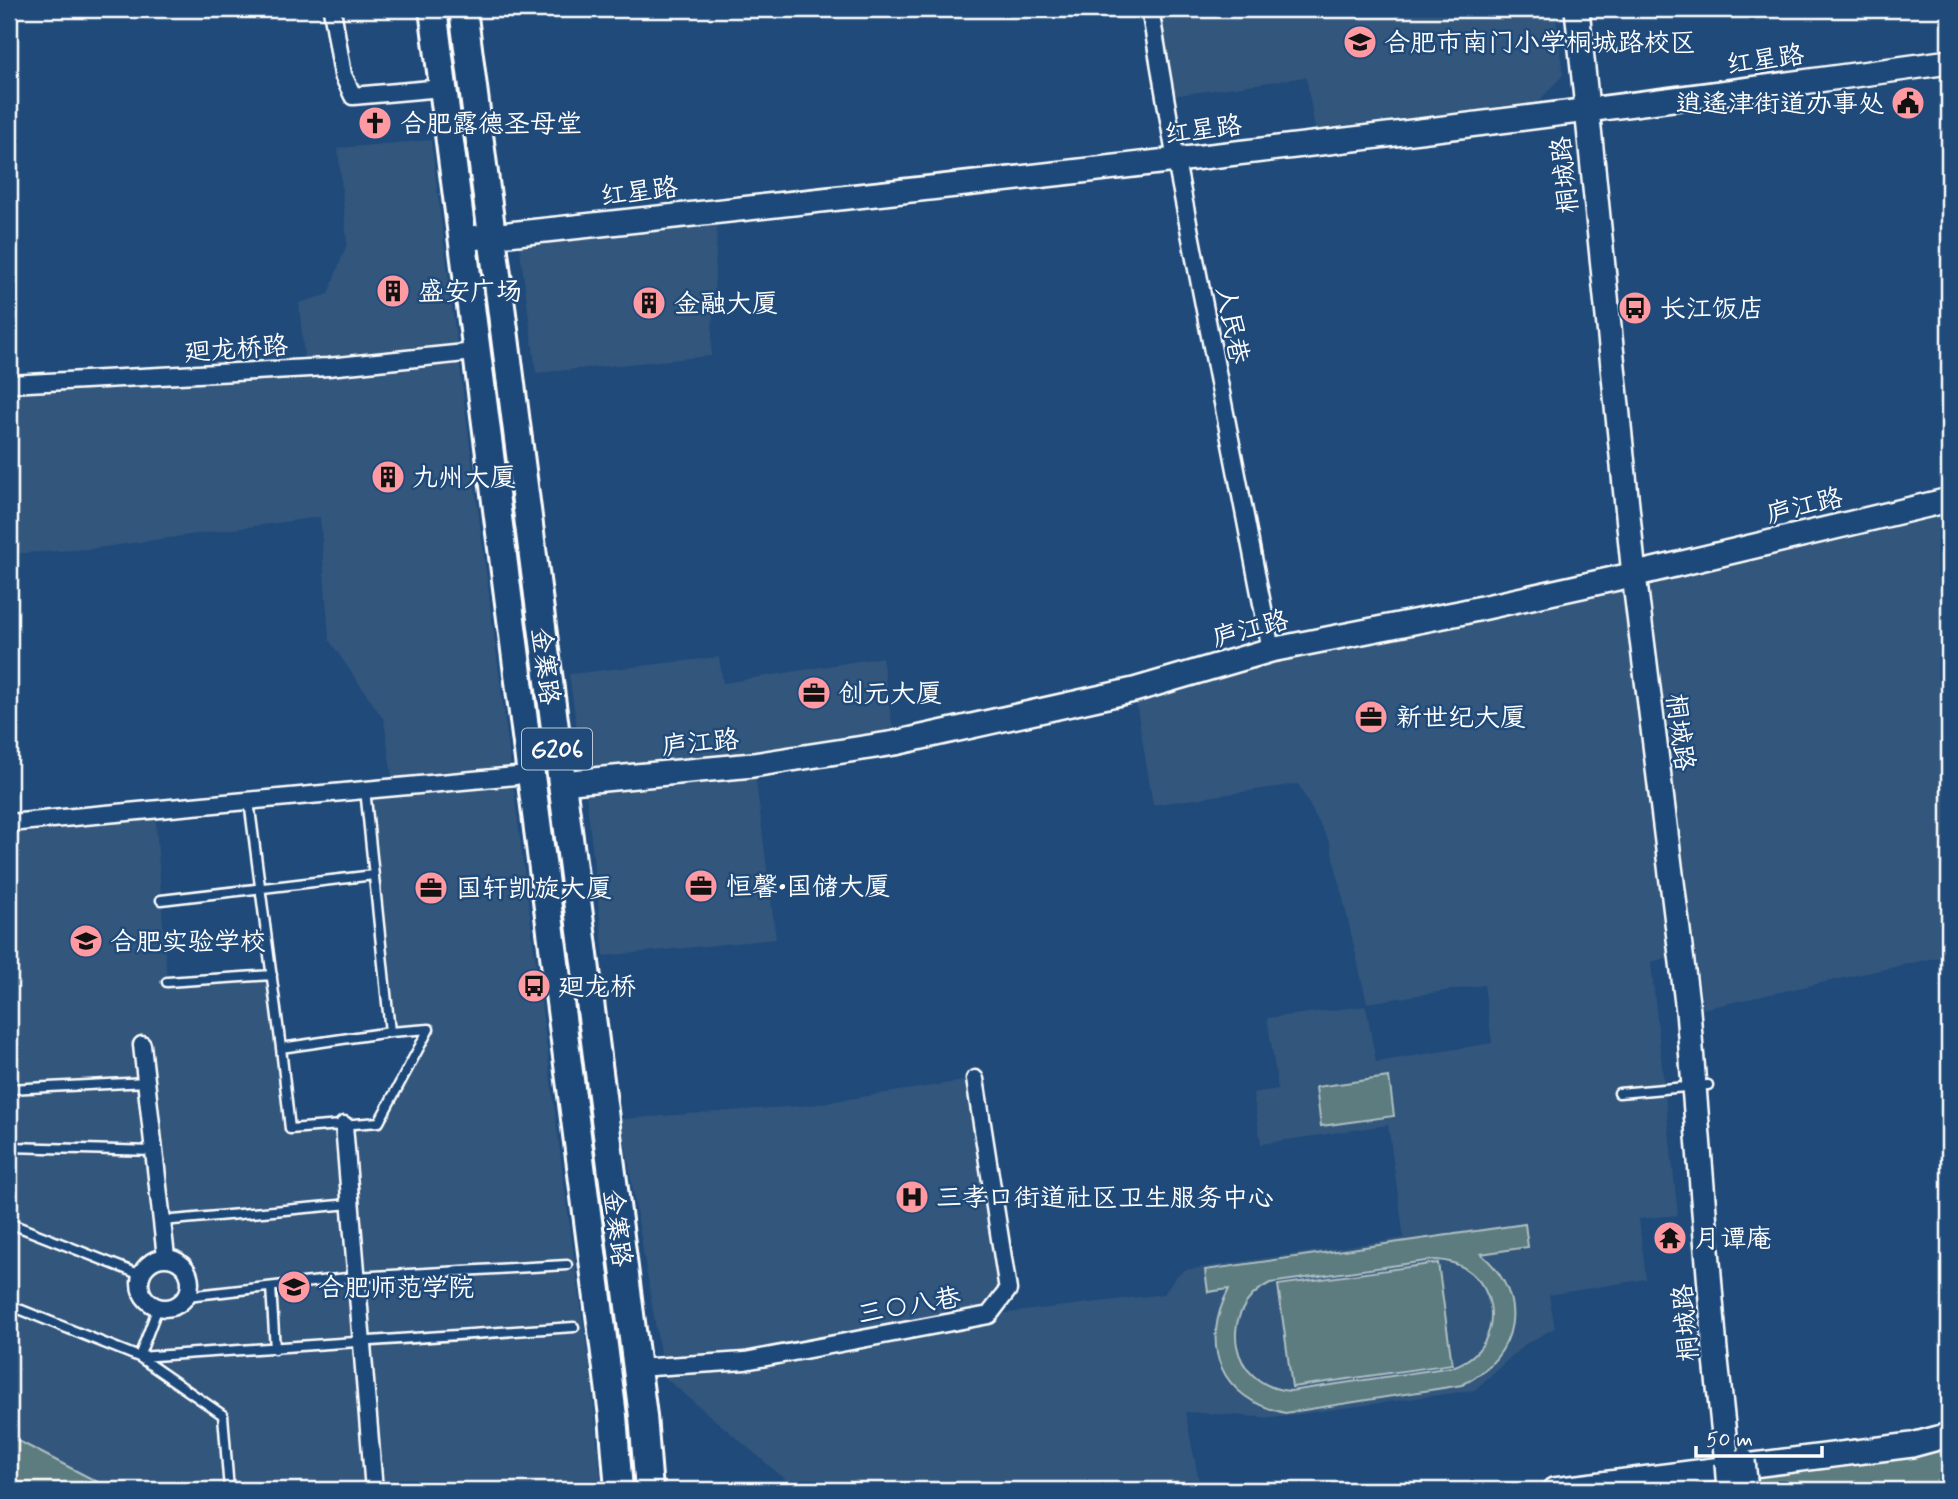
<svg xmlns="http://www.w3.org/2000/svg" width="1958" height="1499" font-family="Mynerve,'LXGW WenKai TC',sans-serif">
  <rect width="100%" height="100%" fill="#1f4a7a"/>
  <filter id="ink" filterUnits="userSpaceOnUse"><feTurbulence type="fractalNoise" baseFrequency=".0143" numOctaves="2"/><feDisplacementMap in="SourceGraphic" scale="14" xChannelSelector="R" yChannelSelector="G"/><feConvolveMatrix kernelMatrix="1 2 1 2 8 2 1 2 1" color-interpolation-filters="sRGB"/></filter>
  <g filter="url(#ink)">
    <path fill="#32567c" d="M1156 9H1555L1563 75 1538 102 1315 129 1306 77 1171 96Z
      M431 140 565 1190 592 1385 602 1490H113L9 1436V823L155 809 167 981 272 975 290 1129 379 1122 429 1029 390 1032 365 789 393 786 384 720 329 640 320 517 90 549 9 554V384L305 368 299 303 328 294 347 244 338 148Z
      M718 210 711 356 536 373 519 241Z
      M1949 500V955L1703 1009 1645 572Z
      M1634 575 1680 954 1651 962 1678 1215 1639 1219 1646 1279 1549 1295 1555 1328 1524 1345 1475 1390 1272 1418 1185 1412 1201 1490H798L664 1377 621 1119 810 1105 975 1079 1008 1290 990 1315 1164 1294 1176 1276 1185 1270 1404 1238 1388 1125 1261 1144 1253 1093 1278 1089 1267 1018 1366 1006 1376 1062 1492 1043 1484 985 1367 1003 1330 843 1298 784 1153 805 1134 690Z
      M719 657 723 683 882 657 895 743 754 765 776 939 604 956 585 785 569 674Z"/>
    <path fill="#5c7c80" stroke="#aebec0" stroke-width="2" fill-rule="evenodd" d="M1389 1077 1394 1116 1321 1126 1316 1087Z
      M1525 1224 1528 1247 1481 1254C1530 1296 1520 1356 1462 1385L1285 1413C1220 1399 1199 1346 1229 1289L1208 1292 1205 1270ZM1433 1260C1498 1260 1514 1346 1452 1367L1290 1391C1229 1386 1216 1310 1270 1283Z
      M1438 1263 1452 1364 1292 1387 1278 1285Z
      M1949 1431V1490H1593Z
      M9 1436 113 1490H9Z"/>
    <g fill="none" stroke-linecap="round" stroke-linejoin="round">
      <defs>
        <path id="lane" d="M365 789 390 1032
          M249 801 281 1048
          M161 900 374 875
          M167 982 272 975
          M429 1029 379 1122 290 1129 281 1048 390 1032Z
          M9 1089 147 1082
          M1619 1093 1708 1085
          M9 1147 154 1151
          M162 1221 350 1204
          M9 1223 141 1275
          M271 1287 275 1349
          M187 1296 356 1277 567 1265
          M9 1305 139 1357 158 1307
          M139 1357 574 1327
          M139 1357 223 1415 229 1490"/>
        <path id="street" d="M332 9 343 75 353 96 442 88
          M1150 9 1176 161 1271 650
          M9 384 328 367 465 353
          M9 823 516 776
          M142 1045 166 1257
          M344 1125 374 1490
          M140 1283a25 25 0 1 1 50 0a25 25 0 1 1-50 0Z
          M636 1368 745 1361 989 1315 1008 1290 975 1079"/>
        <path id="secondary" d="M1577 9 1634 575 1688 1011 1715 1350 1727 1463
          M462 239C958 186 1455 131 1949 62
          M561 783 753 765 895 743 1134 690 1271 650 1459 613 1645 572 1949 500
          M1554 1490 1912 1445 1949 1435"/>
        <path id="primary" d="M433 9 613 1416 619 1490
          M463 9 643 1416 649 1490"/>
      </defs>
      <use href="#lane" stroke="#fff" stroke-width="13"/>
      <use href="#street" stroke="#fff" stroke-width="21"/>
      <use href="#secondary" stroke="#fff" stroke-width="28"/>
      <use href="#primary" stroke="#fff" stroke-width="32"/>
      <use href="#lane" stroke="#1f4a7a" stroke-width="8"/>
      <use href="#street" stroke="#1f4a7a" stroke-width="16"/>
      <use href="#secondary" stroke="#1f4a7a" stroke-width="23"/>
      <use href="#primary" stroke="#1f4a7a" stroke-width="26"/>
      <defs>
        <path id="secondary-bridge" d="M1743 1461 1746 1490
          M1727 1463 1729 1490"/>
      </defs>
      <use href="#secondary-bridge" stroke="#fff" stroke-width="28" stroke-linecap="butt"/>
      <use href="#secondary-bridge" stroke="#1f4a7a" stroke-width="23"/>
    </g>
  </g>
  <defs>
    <symbol id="school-disc" viewBox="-11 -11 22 22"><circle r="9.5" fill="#ff9aa2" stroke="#1f4a7a"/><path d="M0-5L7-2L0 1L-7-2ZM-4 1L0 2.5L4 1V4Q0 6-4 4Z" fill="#111"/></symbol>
    <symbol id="civic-disc" viewBox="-11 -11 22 22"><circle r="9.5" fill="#ff9aa2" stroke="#1f4a7a"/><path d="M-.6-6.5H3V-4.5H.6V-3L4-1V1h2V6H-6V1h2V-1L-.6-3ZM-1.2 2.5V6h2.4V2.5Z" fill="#111"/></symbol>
    <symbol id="church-disc" viewBox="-11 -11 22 22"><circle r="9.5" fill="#ff9aa2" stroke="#1f4a7a"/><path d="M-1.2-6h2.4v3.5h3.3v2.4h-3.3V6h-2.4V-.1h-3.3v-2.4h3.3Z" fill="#111"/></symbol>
    <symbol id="building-disc" viewBox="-11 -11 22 22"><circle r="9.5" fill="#ff9aa2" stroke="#1f4a7a"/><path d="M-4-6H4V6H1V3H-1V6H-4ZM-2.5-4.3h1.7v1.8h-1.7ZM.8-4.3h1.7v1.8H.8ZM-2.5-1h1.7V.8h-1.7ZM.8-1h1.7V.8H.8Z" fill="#111"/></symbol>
    <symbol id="bus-disc" viewBox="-11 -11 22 22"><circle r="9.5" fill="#ff9aa2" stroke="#1f4a7a"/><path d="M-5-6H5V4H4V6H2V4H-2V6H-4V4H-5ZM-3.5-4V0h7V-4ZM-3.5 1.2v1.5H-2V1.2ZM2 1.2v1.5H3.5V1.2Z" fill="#111"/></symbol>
    <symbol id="office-disc" viewBox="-11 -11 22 22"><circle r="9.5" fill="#ff9aa2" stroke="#1f4a7a"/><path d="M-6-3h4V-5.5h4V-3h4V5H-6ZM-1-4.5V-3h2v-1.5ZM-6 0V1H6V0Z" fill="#111"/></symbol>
    <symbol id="hospital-disc" viewBox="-11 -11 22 22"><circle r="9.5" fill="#ff9aa2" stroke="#1f4a7a"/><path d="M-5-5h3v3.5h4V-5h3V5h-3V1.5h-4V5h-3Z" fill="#111"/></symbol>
    <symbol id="temple-disc" viewBox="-11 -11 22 22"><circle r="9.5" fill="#ff9aa2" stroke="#1f4a7a"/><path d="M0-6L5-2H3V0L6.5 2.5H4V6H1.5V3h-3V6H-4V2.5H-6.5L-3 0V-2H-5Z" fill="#111"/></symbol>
    <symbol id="university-disc" viewBox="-11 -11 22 22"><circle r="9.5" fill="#ff9aa2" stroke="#1f4a7a"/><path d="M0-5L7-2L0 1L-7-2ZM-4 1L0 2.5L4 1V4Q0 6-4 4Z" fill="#111"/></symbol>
  </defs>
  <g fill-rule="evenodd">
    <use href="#school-disc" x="1341" y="23" width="38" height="38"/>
    <use href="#civic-disc" x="1889" y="84" width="38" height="38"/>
    <use href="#church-disc" x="356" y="104" width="38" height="38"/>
    <use href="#building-disc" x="374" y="272" width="38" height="38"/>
    <use href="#building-disc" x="630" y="284" width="38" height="38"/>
    <use href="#bus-disc" x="1616" y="289" width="38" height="38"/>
    <use href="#building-disc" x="369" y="458" width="38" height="38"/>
    <use href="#office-disc" x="795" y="674" width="38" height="38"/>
    <use href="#office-disc" x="1352" y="698" width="38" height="38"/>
    <use href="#office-disc" x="682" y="867" width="38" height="38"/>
    <use href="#office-disc" x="412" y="869" width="38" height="38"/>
    <use href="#school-disc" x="67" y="922" width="38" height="38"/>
    <use href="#bus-disc" x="515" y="967" width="38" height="38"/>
    <use href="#hospital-disc" x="893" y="1178" width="38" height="38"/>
    <use href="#temple-disc" x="1651" y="1219" width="38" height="38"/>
    <use href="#university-disc" x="275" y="1268" width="38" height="38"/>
  </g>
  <g text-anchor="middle" stroke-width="5" stroke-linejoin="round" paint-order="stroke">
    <rect fill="#1f4a7a" stroke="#bcc9d7" stroke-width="2" x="522" y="728.5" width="70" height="41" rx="5"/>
    <g font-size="24" font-weight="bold" fill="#fff">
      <text x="557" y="757">G206</text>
    </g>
    <g font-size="26" fill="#fff" stroke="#1f4a7a" text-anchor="start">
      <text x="1384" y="51">合肥市南门小学桐城路校区</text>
      <text x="1884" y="112" text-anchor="end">逍遥津街道办事处</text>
      <text x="400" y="132">合肥露德圣母堂</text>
      <text x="418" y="300">盛安广场</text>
      <text x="674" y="312">金融大厦</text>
      <text x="1660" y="317">长江饭店</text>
      <text x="412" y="486">九州大厦</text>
      <text x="838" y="702">创元大厦</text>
      <text x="1396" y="726">新世纪大厦</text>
      <text x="726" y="895">恒馨•国储大厦</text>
      <text x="456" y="897">国轩凯旋大厦</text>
      <text x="110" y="950">合肥实验学校</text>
      <text x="558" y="995">廻龙桥</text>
      <text x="936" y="1206">三孝口街道社区卫生服务中心</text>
      <text x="1694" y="1247">月谭庵</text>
      <text x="318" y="1296">合肥师范学院</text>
    </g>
    <g font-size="26" fill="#fff" stroke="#1f4a7a">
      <text transform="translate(1765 59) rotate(-8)" y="9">红星路</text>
      <text transform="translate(1203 129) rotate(-7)" y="9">红星路</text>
      <text transform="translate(1564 175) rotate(-96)" y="9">桐城路</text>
      <text transform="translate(639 191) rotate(-7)" y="9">红星路</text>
      <text transform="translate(1233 325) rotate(79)" y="9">人民巷</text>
      <text transform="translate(236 348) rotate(-4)" y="9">廻龙桥路</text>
      <text transform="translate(1804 505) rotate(-13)" y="9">庐江路</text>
      <text transform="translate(1250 628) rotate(-14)" y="9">庐江路</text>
      <text transform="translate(546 666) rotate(83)" y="9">金寨路</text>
      <text transform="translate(1681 732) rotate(83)" y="9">桐城路</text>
      <text transform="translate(700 742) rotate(-5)" y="9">庐江路</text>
      <text transform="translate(618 1228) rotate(83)" y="9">金寨路</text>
      <text transform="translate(909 1305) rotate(-10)" y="9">三〇八巷</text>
      <text transform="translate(1685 1323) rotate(-95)" y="9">桐城路</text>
    </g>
  </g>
  <rect width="1958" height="1499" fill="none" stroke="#1f4a7a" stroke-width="35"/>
  <rect x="18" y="18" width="1923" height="1464" fill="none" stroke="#fff" stroke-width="2.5" filter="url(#ink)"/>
  <path d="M1696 1446v10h126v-10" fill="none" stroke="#ffffff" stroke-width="3.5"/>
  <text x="1706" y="1446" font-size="21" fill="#ffffff" stroke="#1f4a7a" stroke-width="5" paint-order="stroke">50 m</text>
</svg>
